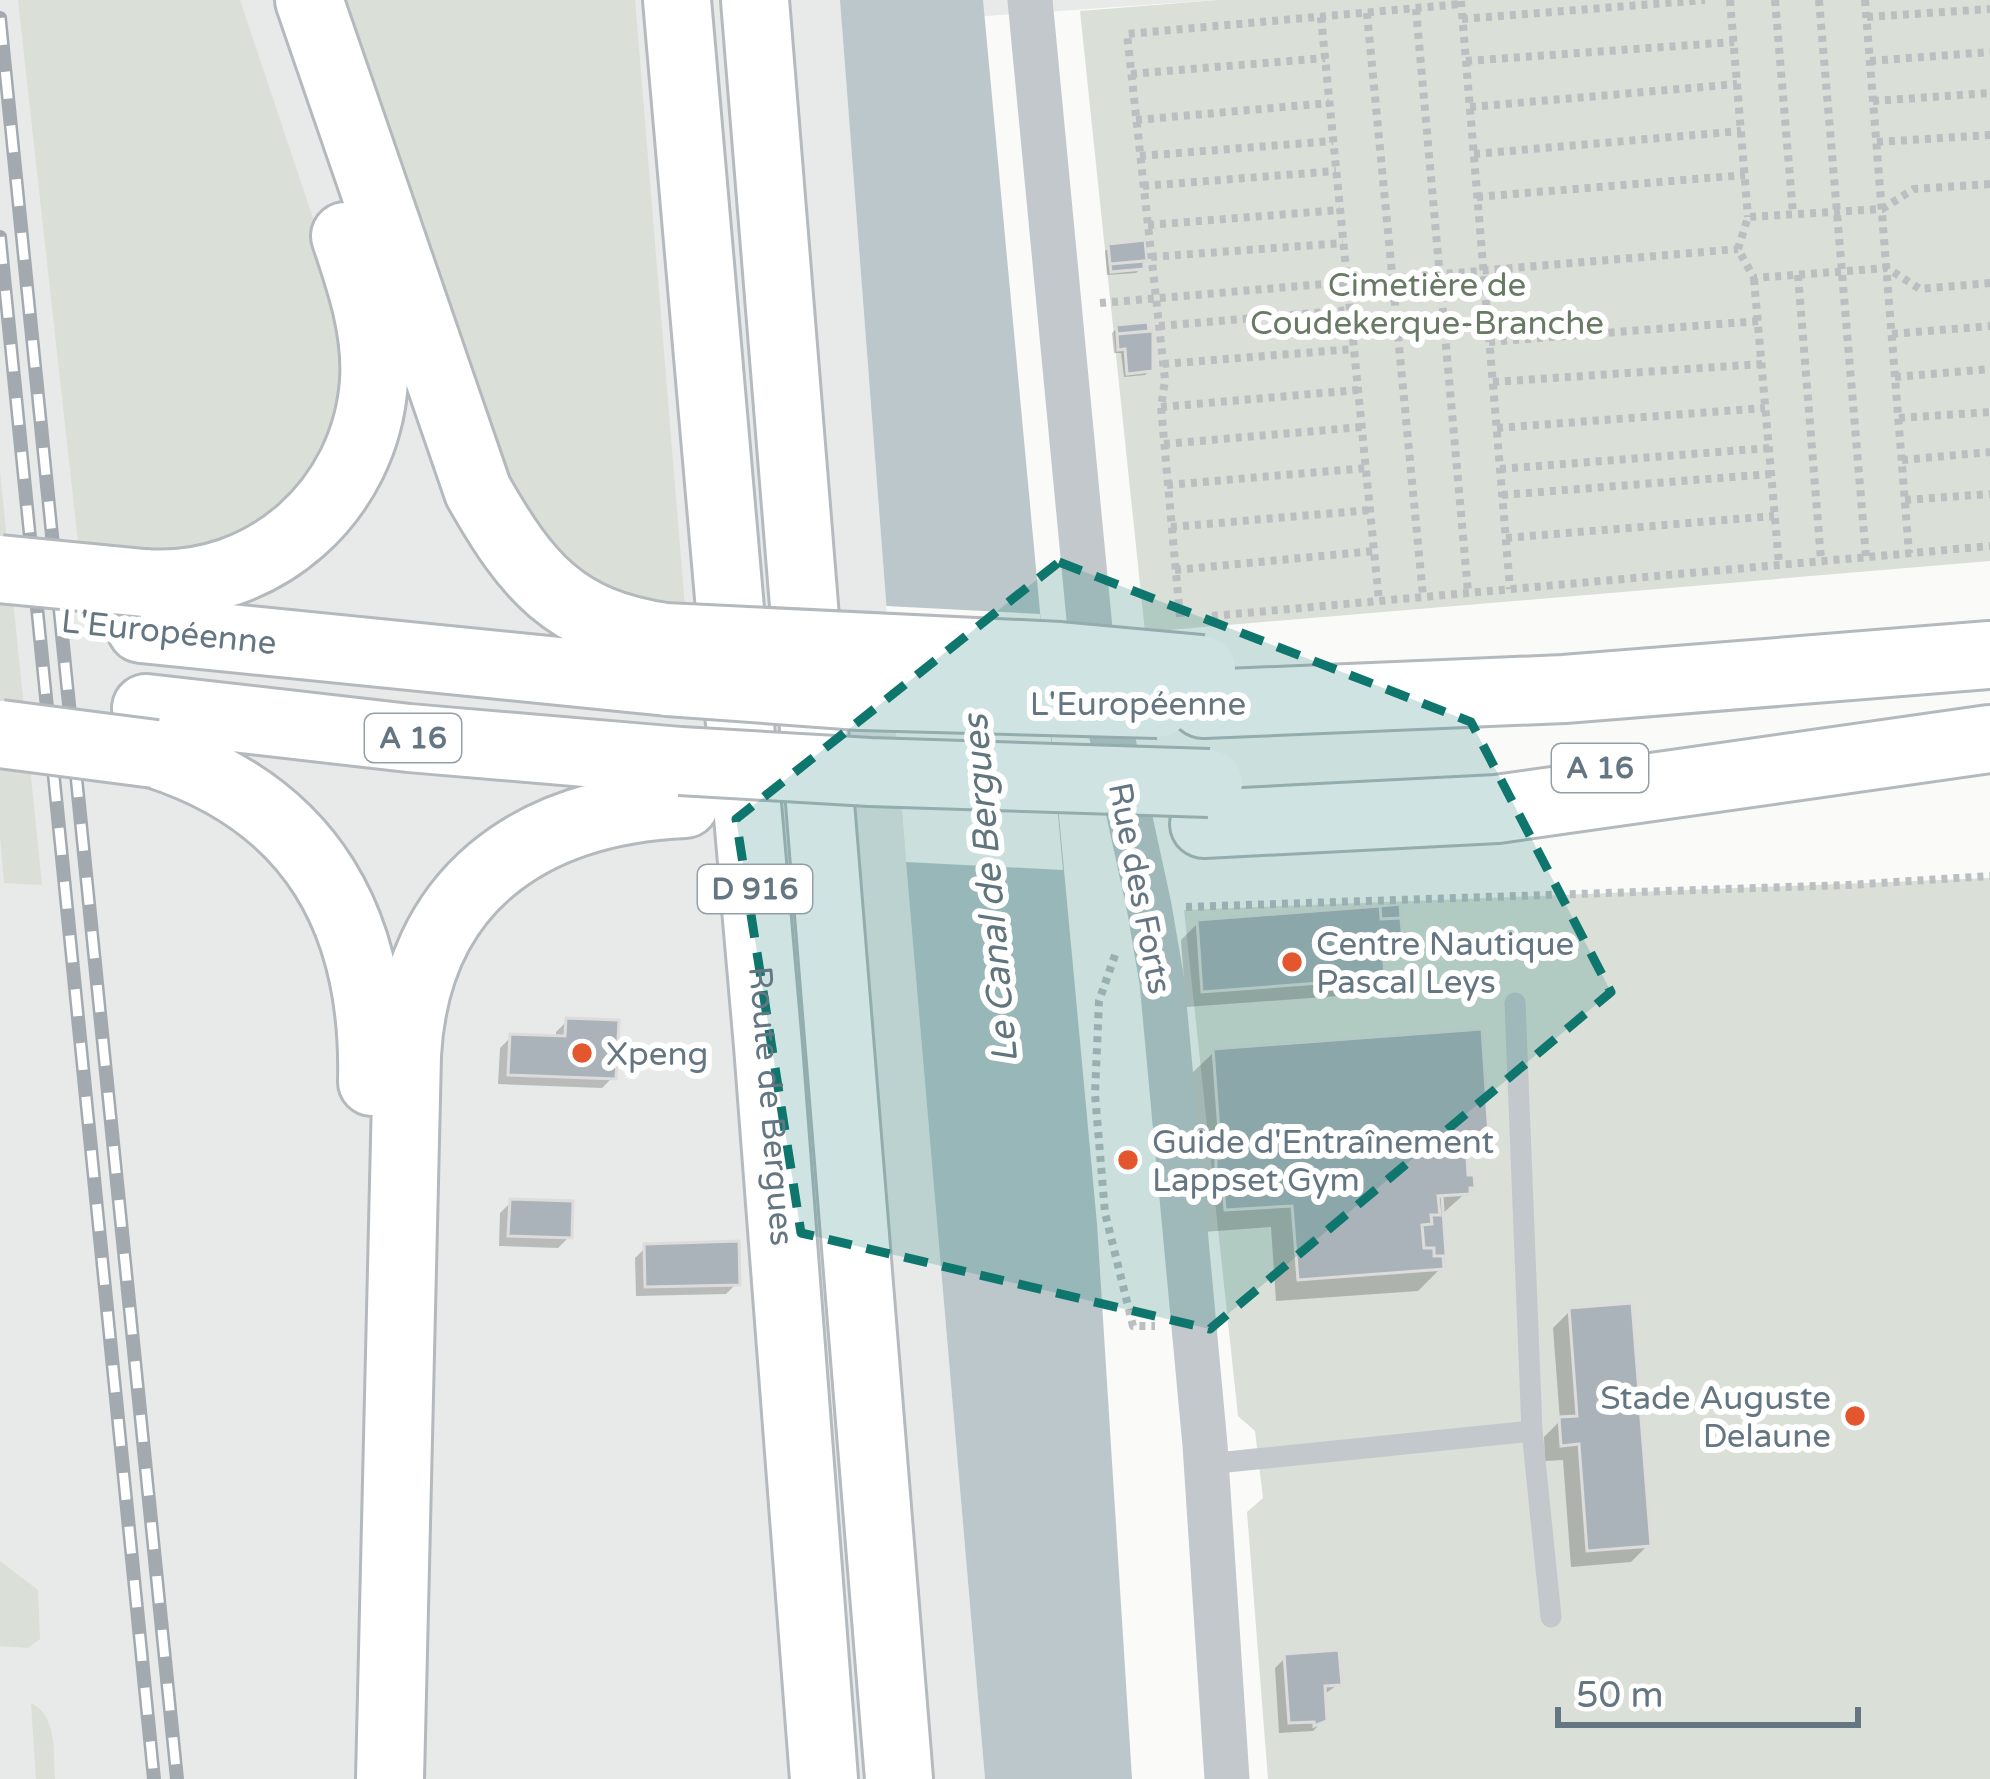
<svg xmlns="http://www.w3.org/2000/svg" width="1990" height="1779" font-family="'Varela Round',sans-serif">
  <rect width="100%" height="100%" fill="#fafaf8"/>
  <path fill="#e8e9e9" d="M0 0H1218L842 26 906 862 985 1779H0Z"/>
  <path fill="#dadfd7" d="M18 0H240L350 329V403L329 443 284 506 236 540 185 560 78 542Z
    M335 0H635L685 607C663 606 639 608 618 603 579 595 515 495 494 462Z
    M1218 0H1990V561L1145 632 1080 11Z
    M0 472 42 885 4 883 0 836Z
    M1990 878V1779H1268L1247 1512 1263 1498 1255 1431 1238 1416 1184 910Z
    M0 1561 38 1590 40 1639 28 1648 0 1646Z
    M31 1703C58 1716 53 1753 55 1779H36Z"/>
  <path fill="#bbc7cb" d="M840 0H983L1097 1224 1132 1779H985L906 862Z"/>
  <path fill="#fafaf8" d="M886 606 1040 614 1063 870 906 862Z"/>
  <path fill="#0003" d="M1110 247 1141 268 1136 273 1107 275 1105 251Z
    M1146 325 1151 345 1150 370 1145 375 1124 377 1121 353H1114L1112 333 1117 328Z
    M1198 923 1400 943 1383 960 1382 977 1365 994 1186 1007 1181 940Z
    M567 1021 613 1077 602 1088 498 1084 500 1048 511 1037 556 1039V1032Z
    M1214 1052 1486 1135 1464 1157 1465 1178 1472 1187 1440 1216 1441 1268 1418 1291 1276 1301 1271 1227 1203 1232 1191 1074Z
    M511 1202 569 1237 558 1248 499 1246 500 1213Z
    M646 1247 737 1283 726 1294 636 1296 635 1258Z
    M1570 1311 1648 1545 1631 1562 1571 1567 1563 1460 1545 1461 1544 1437 1560 1421 1553 1328Z
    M1286 1657 1339 1684 1323 1695 1324 1720 1313 1731 1279 1733 1275 1668Z"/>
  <path fill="#aab3b9" stroke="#dcdcda" stroke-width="3" d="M1145 240 1147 261 1110 264 1108 244Z
    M1144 261V269L1111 272 1110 264Z
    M1148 322 1149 331 1117 334 1116 325Z
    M1153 331V371L1127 374 1125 349 1118 350 1117 334Z
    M1400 904 1401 918 1381 919 1380 906Z
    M1380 906 1381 919 1401 918 1403 944 1383 946 1385 978 1202 992 1197 920Z
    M566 1018 619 1020 616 1079 508 1075 510 1034 565 1036Z
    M1482 1029 1489 1136 1466 1139 1468 1175H1474L1475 1188H1470V1194L1438 1196 1440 1215H1431L1432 1224 1422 1225 1424 1248H1434V1256H1443L1444 1269 1298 1280 1292 1206 1225 1210 1222 1171H1216V1159L1221 1158 1213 1049Z
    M1438 1196H1442L1447 1269H1444L1443 1256H1434V1248H1424L1422 1225 1432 1224 1431 1215H1440Z
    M510 1199 573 1201 572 1238 508 1236Z
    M739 1241 740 1285 645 1287 644 1244Z
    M1632 1303 1651 1546 1587 1551 1579 1444 1561 1446 1559 1417 1577 1416 1569 1308Z
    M1339 1650 1342 1685 1325 1686 1327 1721 1314 1726V1722L1289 1723 1284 1654Z"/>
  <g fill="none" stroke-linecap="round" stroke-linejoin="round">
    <defs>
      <g id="primary">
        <path id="s1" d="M677 0 768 1046 824 1779"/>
        <path d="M755 0 899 1779"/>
      </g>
      <path id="motorway" d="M309 0 478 491C527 577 564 622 665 637
        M144 583C264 592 366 501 374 381 377 331 361 283 345 236
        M141 629 668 682
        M1203 704 1564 689 1990 655
        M146 708 409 738 680 761
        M155 754C313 805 376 923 372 1082
        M1204 824 1497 809 1990 739
        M390 1779 407 1055C416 890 529 811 685 804"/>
    </defs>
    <use href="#primary" stroke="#b5babe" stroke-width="72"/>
    <use href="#motorway" stroke="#b4b9bd" stroke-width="72"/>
    <path stroke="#bbbfc2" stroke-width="8" stroke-dasharray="6 6" stroke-linecap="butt" d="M1730 0 1748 217
      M1775 0 1793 214
      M1819 0 1866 557
      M1865 0 1909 553
      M1461 1 1510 589
      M1416 9 1468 592
      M1367 13 1423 596
      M1321 17 1379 601
      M1867 17 1990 9
      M1462 19 1705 0
      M1466 61 1734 42
      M1870 61 1990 52
      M1131 74 1325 58
      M1873 101 1990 93
      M1470 107 1737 84
      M1136 120 1329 103
      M1877 142 1990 135
      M1474 154 1741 131
      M1140 156 1333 141
      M1990 184 1914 189 1882 209 1748 217 1738 249 1754 278 1887 268 1920 289 1990 283
      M1143 186 1336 171
      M1477 197 1745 175
      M1148 225 1340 210
      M1151 257 1343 243
      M1798 275 1821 560
      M1754 279 1779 564
      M1100 303 1738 249
      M1159 326 1350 310
      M1892 334 1990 326
      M1489 342 1758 321
      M1163 364 1354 349
      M1895 377 1990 369
      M1493 382 1762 364
      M1161 407 1358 390
      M1899 418 1990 412
      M1497 428 1765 408
      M1164 444 1362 427
      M1902 460 1990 452
      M1500 469 1769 448
      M1167 485 1366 468
      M1502 495 1771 474
      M1905 500 1990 494
      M1171 527 1370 510
      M1506 538 1774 516
      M1175 570 1374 551
      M1212 616 1990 546
      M1180 617 1161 407 1165 380 1127 34 1461 4
      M1186 907 1848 885 1990 876
      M1115 955 1099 1001 1095 1094 1105 1213 1133 1326H1155"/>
    <path stroke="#c3c8cc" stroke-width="21" d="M1515 1003 1532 1431 1551 1617
      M1207 1464 1532 1431"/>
    <path stroke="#c3c8cc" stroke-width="45" d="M1030 0 1091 640 1149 906 1162 982 1205 1445 1227 1779"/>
    <use href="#primary" stroke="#fff" stroke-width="66"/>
    <use href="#motorway" stroke="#fff" stroke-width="66"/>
    <defs>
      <path id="rail" d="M0 18 177 1779
        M0 237 154 1779"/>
    </defs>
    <use href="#rail" stroke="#a2aab0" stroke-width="14"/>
    <use href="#rail" stroke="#fff" stroke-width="9" stroke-dasharray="27" stroke-linecap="butt"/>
    <defs>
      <path id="motorway-bridge" d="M0 569 144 583
        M665 637 1060 656 1202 669
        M668 682 860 696 1158 704
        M0 734 155 754
        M680 761 870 772 1209 783"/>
    </defs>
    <use href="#motorway-bridge" stroke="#b4b9bd" stroke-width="72" stroke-linecap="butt"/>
    <use href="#motorway-bridge" stroke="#fff" stroke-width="66"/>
  </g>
  <path fill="#0f766e" fill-opacity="0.2" stroke="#0f766e" stroke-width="9" stroke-dasharray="24 15" stroke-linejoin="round" d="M1059 562 1471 722 1611 992 1210 1329 801 1233 736 819Z"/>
  <g fill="#e4572e" stroke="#fff" stroke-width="4.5">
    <circle cx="1292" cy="962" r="12"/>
    <circle cx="582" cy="1053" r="12"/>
    <circle cx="1128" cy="1160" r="12"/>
    <circle cx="1855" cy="1416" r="12"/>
  </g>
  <g text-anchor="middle" stroke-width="12" stroke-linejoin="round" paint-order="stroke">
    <g fill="#fff" stroke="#939fa8" stroke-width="3">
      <rect x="365" y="714" width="96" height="48" rx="9"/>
      <rect x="1552" y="744" width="96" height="48" rx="9"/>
      <rect x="698" y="865" width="114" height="48" rx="9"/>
    </g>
    <g font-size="30" font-weight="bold" fill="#657683">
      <text x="413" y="748">A 16</text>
      <text x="1600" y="778">A 16</text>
      <text x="755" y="899">D 916</text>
    </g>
    <g font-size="33" fill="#687a64" stroke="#fff">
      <text x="1427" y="296">Cimetière de<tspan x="1427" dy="38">Coudekerque-Branche</tspan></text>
    </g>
    <g font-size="33" fill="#657683" stroke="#fff">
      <text transform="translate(169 631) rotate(6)" y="12">L'Européenne</text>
      <text x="1138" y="715">L'Européenne</text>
      <text transform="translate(1141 888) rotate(79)" y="12">Rue des Forts</text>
      <text dy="12" stroke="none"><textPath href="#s1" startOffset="1110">Route de Bergues</textPath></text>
    </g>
    <g font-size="33" fill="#657683" stroke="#fff" text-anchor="start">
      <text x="1316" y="955">Centre Nautique<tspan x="1316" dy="38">Pascal Leys</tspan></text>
      <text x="606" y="1065">Xpeng</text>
      <text x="1152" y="1153">Guide d'Entraînement<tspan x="1152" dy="38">Lappset Gym</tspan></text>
      <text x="1831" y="1409" text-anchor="end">Stade Auguste<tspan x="1831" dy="38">Delaune</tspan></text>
    </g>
    <g font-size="36" font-style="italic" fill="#60757c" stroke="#fff">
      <text transform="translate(989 889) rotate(-95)" y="13">Le Canal de Bergues</text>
    </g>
  </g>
  <path d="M1558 1707v18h300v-18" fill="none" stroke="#657683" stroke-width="6"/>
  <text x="1576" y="1707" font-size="36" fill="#657683" stroke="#ffffff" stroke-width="9" paint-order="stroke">50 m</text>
</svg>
